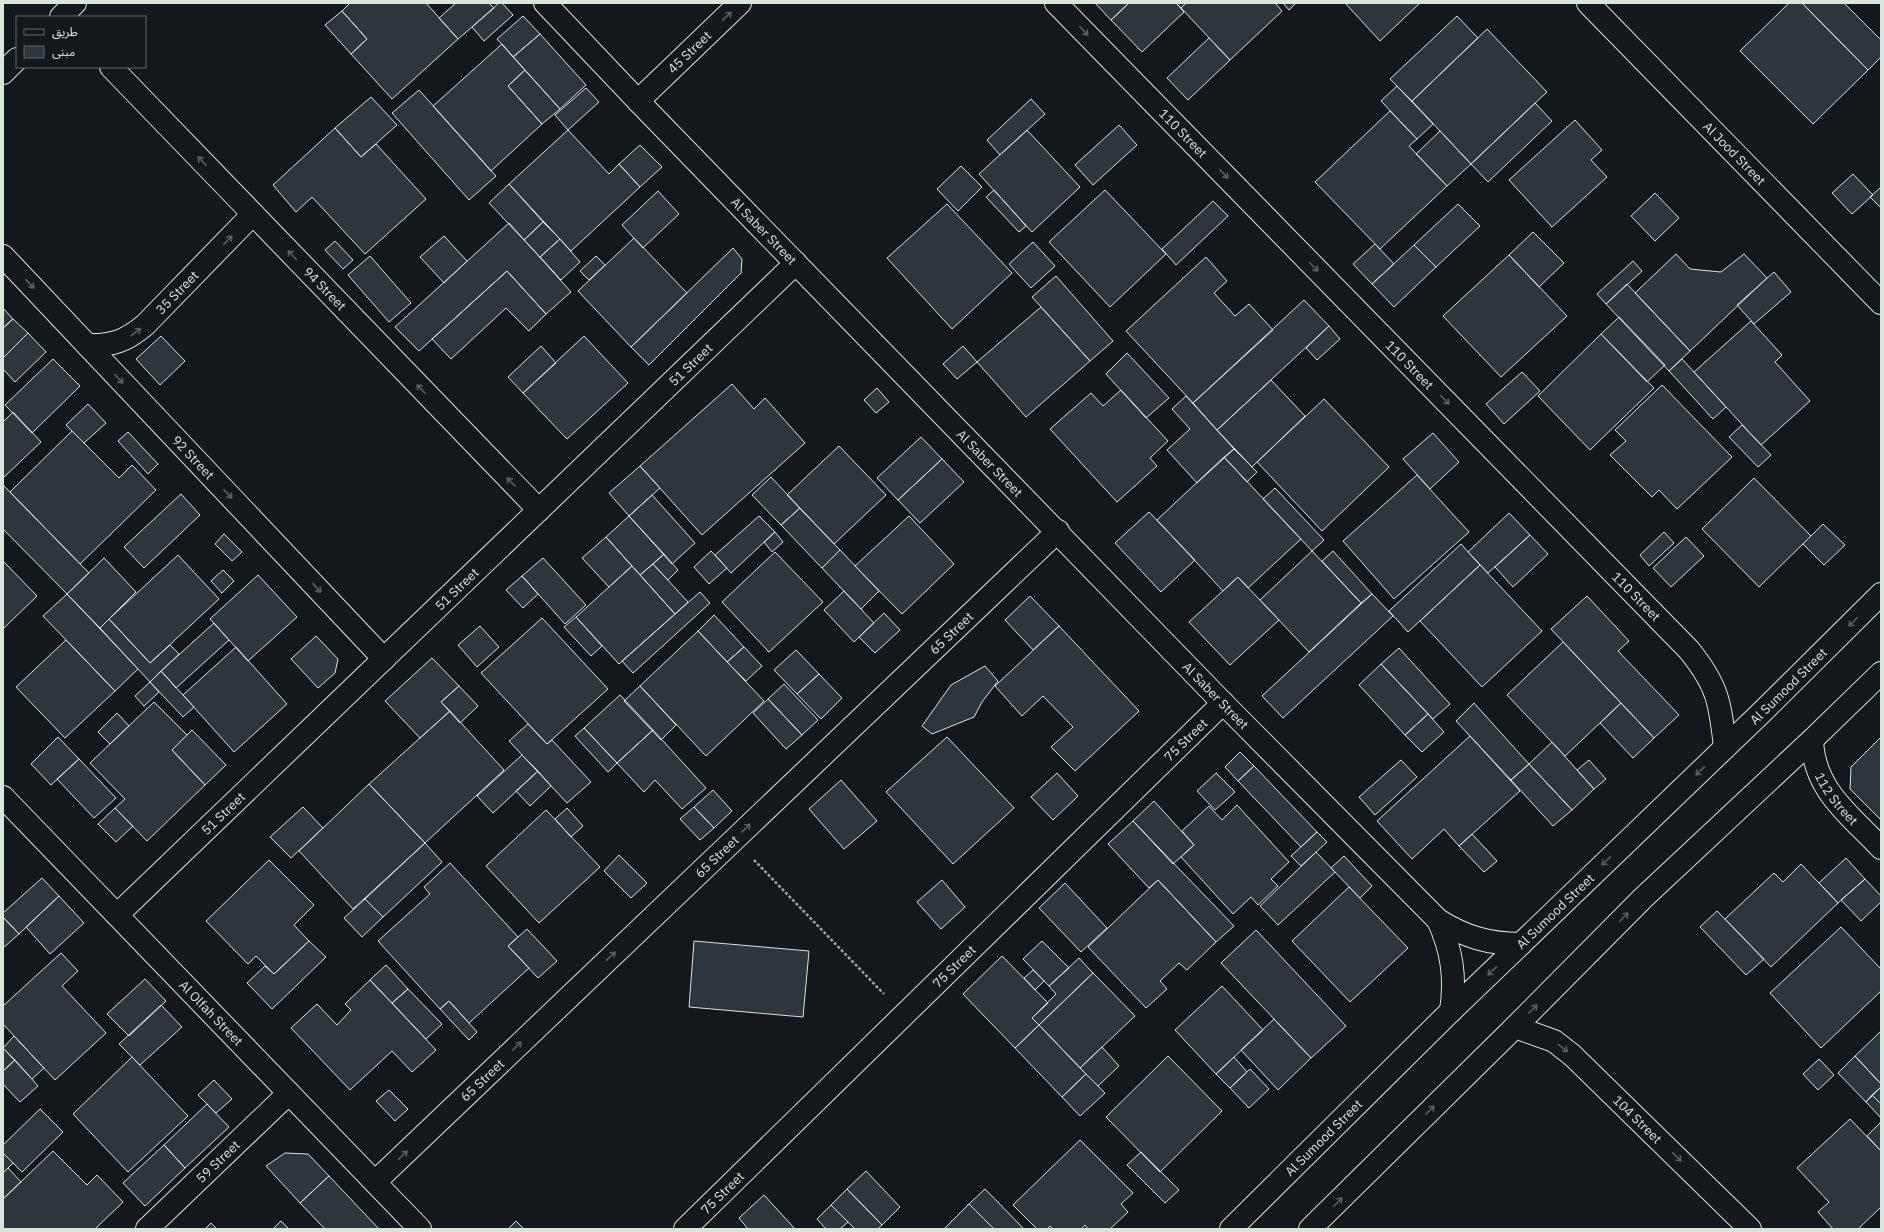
<svg xmlns="http://www.w3.org/2000/svg" width="1884" height="1232" font-family="'IBM Plex Sans','Noto Sans Arabic',sans-serif">
  <rect width="100%" height="100%" fill="#14181c"/>
  <path fill="#2c363c" stroke="#d8e6dc" d="M350 3H426L458 39 392 99 351 54 367 39 342 11Z
    M456 3H489L494 8 458 39 439 18Z
    M499 3H502L513 15 484 41 472 27Z
    M1095 3H1129L1111 20Z
    M1129 3H1176L1184 12 1142 52 1111 20Z
    M1176 3H1186L1181 8Z
    M1186 3H1275L1282 11 1230 60 1181 8Z
    M1283 3H1296L1289 10Z
    M1345 3H1420L1380 41Z
    M1789 3H1802L1868 70 1813 124 1740 51Z
    M1802 3H1844L1881 40V57L1868 70Z
    M342 11 367 39 351 54 325 25Z
    M523 16 540 34 513 57 497 39Z
    M1457 16 1478 38 1412 101 1390 79Z
    M1487 29 1547 92 1471 164 1412 101Z
    M540 34 586 85 560 109 513 57Z
    M1209 38 1230 60 1188 100 1167 78Z
    M502 44 525 70 508 86 542 124 491 171 433 106Z
    M525 70 560 109 542 124 508 86Z
    M1397 86 1433 124 1417 139 1381 101Z
    M586 88 599 102 568 130 555 115Z
    M419 90 496 176 469 200 392 113Z
    M371 97 397 125 361 157 335 128Z
    M1031 99 1045 114 1000 155 987 140Z
    M1535 103 1552 121 1488 182 1471 164Z
    M1390 111 1417 139 1409 146 1447 186 1380 249 1315 182Z
    M1575 120 1602 150 1591 160 1607 177 1552 227 1509 180Z
    M1119 125 1137 145 1093 185 1075 165Z
    M335 128 361 157 376 144 426 199 365 254 312 197 296 212 273 185Z
    M568 130 609 174 619 164 640 187 571 251 509 184Z
    M1027 130 1080 187 1032 232 979 174Z
    M1440 131 1471 164 1447 186 1416 154Z
    M640 145 662 167 640 187 619 164Z
    M961 166 982 187 958 211 937 189Z
    M1853 174 1873 195 1852 214 1832 193Z
    M509 184 543 222 524 240 489 203Z
    M1881 187V208L1870 197Z
    M994 190 1026 226 1019 232 986 197Z
    M1105 190 1166 254 1110 307 1049 242Z
    M658 191 679 214 643 248 622 225Z
    M1655 193 1679 218 1655 241 1631 216Z
    M1213 201 1228 216 1176 265 1162 249Z
    M947 204 1012 273 952 329 887 258Z
    M1458 204 1480 226 1436 267 1414 245Z
    M543 222 560 239 540 257 524 240Z
    M509 223 571 292 546 314 507 271 419 351 395 327Z
    M1533 232 1564 263 1539 287 1509 255Z
    M444 236 467 261 444 283 420 257Z
    M634 238 687 293 631 347 578 291Z
    M560 239 580 262 561 280 540 257Z
    M335 241 353 260 343 269 325 250Z
    M1033 242 1055 266 1031 288 1009 264Z
    M1375 244 1394 264 1372 284 1353 264Z
    M1414 245 1436 267 1394 307 1372 284Z
    M733 248 742 259 741 273 649 365 631 347Z
    M1676 254 1690 269 1721 272 1744 254 1767 278 1690 351 1635 293Z
    M1509 255 1567 316 1501 377 1443 316Z
    M370 256 411 303 389 322 348 275Z
    M596 256 605 265 589 280 580 271Z
    M1206 257 1227 281 1214 293 1235 316 1249 304 1273 330 1193 403 1126 331Z
    M1633 261 1642 271 1606 304 1597 294Z
    M507 271 546 314 529 331 506 308 451 359 432 339Z
    M1774 272 1791 292 1754 324 1737 305Z
    M1056 276 1113 341 1090 361 1032 297Z
    M1627 284 1690 351 1669 371 1606 304Z
    M1304 300 1329 326 1217 430 1193 403Z
    M1041 307 1090 361 1026 417 977 362Z
    M3 308 13 319 3 328Z
    M1619 317 1665 365 1647 382 1601 334Z
    M13 319 28 333 3 358V328Z
    M1751 321 1782 355 1775 362 1810 401 1761 445 1694 372Z
    M1329 326 1340 339 1317 360 1306 348Z
    M28 333 46 352 15 382 3 369V358Z
    M1601 334 1654 388 1590 450 1538 396Z
    M161 336 185 361 160 385 136 359Z
    M584 336 628 383 567 439 523 393Z
    M541 346 556 363 523 393 508 377Z
    M963 346 977 362 957 379 943 364Z
    M1127 353 1169 398 1146 418 1106 374Z
    M53 359 80 386 32 433 5 405Z
    M1682 359 1726 407 1713 419 1669 371Z
    M1522 372 1540 391 1504 424 1486 404Z
    M1271 380 1305 416 1252 467 1217 430Z
    M732 384 754 409 765 398 805 443 702 535 640 466Z
    M1662 385 1732 457 1677 509 1659 490 1652 497 1610 455 1626 441 1615 430Z
    M877 388 889 402 876 413 864 400Z
    M1121 390 1168 441 1150 458 1157 466 1117 502 1050 429 1091 393 1103 406Z
    M1186 396 1234 449 1197 483 1167 450 1190 429 1172 409Z
    M1324 399 1389 467 1322 531 1257 462Z
    M88 404 106 423 84 443 66 425Z
    M13 412 41 442 3 478V422Z
    M1742 425 1771 455 1758 467 1729 437Z
    M72 431 119 478 132 465 156 490 80 564 10 492Z
    M128 432 158 464 148 474 118 441Z
    M1433 433 1459 462 1430 489 1403 459Z
    M921 437 942 459 898 500 877 478Z
    M839 446 886 495 834 544 787 495Z
    M1234 449 1257 472 1247 482 1224 457Z
    M1224 457 1301 539 1248 588 1238 577 1223 591 1157 520Z
    M942 459 964 482 920 523 898 500Z
    M640 466 660 488 629 516 609 493Z
    M1417 475 1469 532 1394 599 1343 541Z
    M771 477 800 508 781 525 752 495Z
    M1754 478 1811 536 1759 587 1702 529Z
    M3 485 89 573 67 594 3 529Z
    M1275 488 1324 540 1312 551 1263 499Z
    M181 494 200 515 144 568 124 547Z
    M652 495 695 543 672 564 629 516Z
    M800 508 840 550 822 568 781 525Z
    M1149 512 1195 560 1161 592 1115 543Z
    M1509 513 1530 535 1488 573 1468 552Z
    M629 516 664 554 640 575 606 537Z
    M759 516 775 532 731 573 715 555Z
    M909 516 954 564 902 614 855 566Z
    M1823 524 1845 545 1824 565 1803 544Z
    M775 532 783 542 772 552 764 542Z
    M1664 532 1674 543 1649 566 1640 555Z
    M224 534 242 552 232 561 215 544Z
    M1530 535 1548 554 1513 587 1495 567Z
    M606 537 632 566 609 587 582 558Z
    M1686 537 1704 556 1671 587 1653 568Z
    M1461 544 1480 565 1408 632 1389 611Z
    M840 550 879 591 861 609 822 568Z
    M711 551 727 568 709 584 694 567Z
    M1312 551 1361 603 1309 652 1260 600Z
    M1333 551 1372 594 1361 603 1322 561Z
    M775 552 823 602 769 652 722 602Z
    M664 554 678 570 668 580 653 564Z
    M178 555 219 599 150 663 109 619Z
    M104 558 136 592 100 628 67 594Z
    M543 558 586 605 565 624 522 576Z
    M3 561 37 596 3 629Z
    M653 564 688 602 675 614 640 575Z
    M1480 565 1542 631 1482 687 1420 621Z
    M632 566 675 614 619 664 576 617Z
    M223 570 234 581 222 593 211 581Z
    M258 575 297 617 248 661 210 619Z
    M522 576 538 594 523 608 506 590Z
    M1238 577 1279 620 1230 665 1189 622Z
    M844 591 874 623 854 642 824 610Z
    M700 592 710 603 633 673 622 661Z
    M67 594 138 669 115 691 43 616Z
    M1372 594 1393 616 1283 718 1262 696Z
    M1030 596 1059 626 1033 650 1005 620Z
    M1587 596 1629 641 1618 651 1679 715 1654 738 1551 629Z
    M884 613 900 630 875 653 859 637Z
    M714 615 744 647 727 662 698 631Z
    M576 617 602 646 591 656 564 627Z
    M542 618 608 689 547 744 481 673Z
    M109 619 150 663 170 645 179 654 150 682 100 628Z
    M214 623 229 640 176 688 161 671Z
    M480 626 499 647 477 667 458 645Z
    M1059 626 1139 711 1075 771 1051 747 1073 727 1043 696 1022 716 995 686Z
    M698 631 764 701 706 756 640 686Z
    M316 636 338 659 335 673 318 688 291 659Z
    M66 640 115 691 65 738 16 687Z
    M1563 642 1621 703 1565 756 1507 695Z
    M236 647 287 704 234 752 183 695Z
    M744 647 762 666 746 681 727 662Z
    M1399 648 1450 704 1433 719 1381 664Z
    M796 650 819 674 797 694 774 670Z
    M432 658 459 686 441 702 450 711 420 738 385 701Z
    M1381 664 1428 714 1405 735 1359 685Z
    M985 666 998 681 982 702 974 717 932 734 922 726 951 685Z
    M161 671 194 707 183 717 150 682Z
    M819 674 842 698 821 719 797 694Z
    M150 682 159 692 144 706 135 696Z
    M784 684 818 720 802 735 768 699Z
    M459 686 478 706 460 723 441 702Z
    M640 686 676 725 661 740 624 701Z
    M620 695 653 730 617 763 584 728Z
    M768 699 802 735 786 749 753 713Z
    M154 702 187 735 172 750 205 785 147 841 115 808 125 799 90 763Z
    M1474 703 1529 764 1511 780 1456 721Z
    M1621 703 1654 738 1633 758 1600 723Z
    M450 711 504 770 425 843 369 784Z
    M117 713 129 726 110 744 98 732Z
    M1428 714 1444 732 1422 752 1405 735Z
    M528 724 547 744 552 740 591 782 567 803 509 741Z
    M584 728 617 763 608 772 575 736Z
    M192 730 226 765 205 785 172 750Z
    M653 730 706 788 682 809 655 780 644 792 617 763Z
    M1470 736 1520 791 1459 846 1444 829 1412 859 1377 821Z
    M58 737 79 759 51 785 31 764Z
    M947 737 1014 808 953 864 886 792Z
    M1881 737V820L1850 789 1851 767Z
    M1552 742 1594 789 1572 810 1529 764Z
    M1240 752 1254 766 1238 781 1225 767Z
    M522 755 538 771 493 813 477 796Z
    M79 759 116 798 94 818 57 779Z
    M1401 760 1417 777 1375 815 1359 797Z
    M1589 760 1606 779 1594 789 1577 770Z
    M1529 764 1572 810 1553 826 1511 780Z
    M1254 766 1317 832 1301 847 1238 781Z
    M538 771 551 786 530 806 516 791Z
    M1057 773 1078 796 1053 820 1031 797Z
    M1216 773 1235 792 1215 810 1197 791Z
    M841 780 877 821 844 849 809 809Z
    M369 784 425 843 353 909 299 851Z
    M713 790 732 811 714 828 694 807Z
    M1154 801 1194 845 1173 864 1133 821Z
    M1237 805 1289 862 1271 879 1278 886 1258 905 1251 897 1233 914 1181 857 1194 845 1182 831 1209 806 1222 820Z
    M303 807 323 828 291 858 270 837Z
    M694 807 714 828 700 840 680 819Z
    M115 808 133 826 116 842 98 824Z
    M567 808 583 826 571 837 555 819Z
    M546 810 600 867 539 923 486 866Z
    M1133 821 1234 926 1216 942 1158 880 1149 888 1108 844Z
    M1317 832 1327 842 1301 866 1291 856Z
    M1472 834 1497 861 1484 872 1459 846Z
    M425 843 442 862 383 917 365 899Z
    M1316 852 1335 872 1278 925 1260 906Z
    M619 855 647 883 631 898 604 871Z
    M1344 856 1372 886 1360 898 1331 868Z
    M1846 858 1865 879 1838 903 1819 883Z
    M269 860 314 905 294 925 309 941 274 974 256 956 248 964 206 921Z
    M450 863 518 937 508 946 529 968 469 1023 449 1001 440 1009 378 941 430 894 424 887Z
    M1801 864 1838 903 1771 967 1725 919 1774 873 1783 882Z
    M42 878 59 896 19 934 3 917V913Z
    M1865 879 1881 896V902L1861 921 1841 900Z
    M942 880 965 907 941 929 917 902Z
    M1158 880 1216 942 1187 970 1179 963 1160 981 1167 989 1146 1008 1088 947Z
    M1065 883 1107 928 1081 952 1039 908Z
    M1349 887 1408 948 1350 1002 1292 941Z
    M59 896 84 923 50 954 26 927Z
    M365 899 383 917 362 937 344 918Z
    M1717 911 1764 959 1746 975 1700 927Z
    M3 917 19 934 3 948Z
    M1841 927 1881 969V991L1821 1048 1770 993Z
    M527 929 557 961 538 978 508 946Z
    M1256 930 1346 1026 1311 1058 1221 963Z
    M309 941 326 957 272 1009 247 983 265 966 274 974Z
    M694 941 809 951 803 1017 689 1007Z
    M1042 941 1069 968 1049 986 1023 959Z
    M61 953 78 971 62 986 106 1033 55 1080 3 1024V1006Z
    M1002 956 1048 1003 1032 1018 1039 1025 1015 1048 963 994Z
    M1079 958 1093 973 1039 1025 1032 1018 1056 994 1049 986Z
    M386 965 408 989 392 1003 370 980Z
    M1033 970 1044 981 1035 990 1024 978Z
    M1093 973 1135 1016 1080 1068 1039 1025Z
    M145 979 166 1001 129 1036 107 1014Z
    M370 980 436 1050 412 1072 392 1051 350 1090 291 1028 317 1004 337 1025 351 1010 345 1004Z
    M1222 986 1263 1030 1216 1074 1175 1030Z
    M408 989 442 1024 426 1039 392 1003Z
    M449 1001 477 1032 469 1040 440 1009Z
    M161 1005 182 1027 140 1065 119 1044Z
    M1274 1019 1311 1058 1278 1090 1241 1050Z
    M1039 1025 1086 1074 1062 1097 1015 1048Z
    M1881 1031V1084L1855 1056Z
    M14 1036 44 1068 32 1079 3 1048Z
    M1102 1047 1119 1066 1098 1086 1080 1068Z
    M3 1048 15 1060 3 1071Z
    M1168 1056 1222 1111 1160 1172 1106 1117Z
    M1855 1056 1881 1084V1087L1866 1102 1838 1073Z
    M132 1057 188 1116 128 1172 73 1114Z
    M1234 1057 1247 1072 1230 1088 1216 1074Z
    M1819 1059 1834 1075 1818 1090 1803 1074Z
    M15 1060 38 1086 20 1102 3 1084V1071Z
    M1250 1069 1269 1089 1249 1108 1230 1088Z
    M1086 1074 1105 1093 1080 1116 1062 1097Z
    M214 1080 232 1099 216 1113 198 1095Z
    M1881 1087V1104L1872 1095Z
    M389 1090 408 1109 395 1121 376 1101Z
    M1872 1095 1881 1104V1118L1866 1102Z
    M207 1104 229 1127 185 1168 164 1145Z
    M40 1109 63 1132 22 1172 3 1153V1145Z
    M1850 1119 1881 1151V1207L1858 1229H1833L1818 1212 1829 1202 1797 1168Z
    M1881 1122V1151L1867 1136Z
    M1080 1140 1133 1193 1121 1204 1128 1212 1110 1229H1088L1085 1225 1081 1229H1053L1050 1226 1047 1229H1037L1013 1205Z
    M164 1145 185 1168 145 1206 123 1183Z
    M53 1151 87 1185 97 1175 123 1202 95 1229H3V1199Z
    M1141 1152 1179 1190 1165 1203 1127 1165Z
    M3 1153 13 1163 3 1173Z
    M285 1153 308 1154 329 1176 300 1203 266 1166Z
    M8 1168 21 1182 3 1199V1173Z
    M866 1171 900 1207 882 1225 847 1189Z
    M329 1176 379 1229H325L300 1203Z
    M847 1189 882 1225 878 1229H855L831 1205Z
    M985 1189 1024 1229H994L969 1204Z
    M764 1195 795 1229H748L739 1218Z
    M969 1204 994 1229H944Z
    M831 1205 848 1222 840 1229H826L817 1219Z
    M281 1221 289 1229H273Z
    M516 1221 524 1229H508Z
    M211 1223 217 1229H205Z"/>
  <g fill="none" stroke-linecap="round" stroke-linejoin="round">
    <defs>
      <g id="minor">
        <path id="s1" d="M545 3 638 101 1223 703 1438 920C1465 937 1489 944 1521 944"/>
        <path id="s2" d="M1056 3 1689 650C1718 686 1720 702 1725 747"/>
        <path id="s3" d="M1588 3 1881 303"/>
        <path d="M61 17 75 3"/>
        <path id="s4" d="M111 67 539 510"/>
        <path d="M3 73 17 59"/>
        <path id="s5" d="M638 101 740 3"/>
        <path id="s6" d="M3 256 384 659"/>
        <path id="s7" d="M87 345C112 346 126 341 145 325L253 214"/>
        <path id="s8" d="M1812 740C1814 790 1849 814 1881 848"/>
        <path id="s9" d="M3 797 420 1229"/>
        <path id="s10" d="M117 915 796 263"/>
        <path d="M1438 920C1452 950 1456 978 1451 1011"/>
        <path id="s11" d="M1515 1027 1554 1041 1572 1055 1750 1229"/>
        <path id="s12" d="M375 1182 1058 531"/>
        <path id="s13" d="M147 1229 289 1093"/>
        <path id="s14" d="M685 1229 1223 703"/>
        <path id="s15" d="M1231 1229 1451 1011 1761 713 1881 594"/>
        <path d="M1310 1229 1515 1027 1643 898 1812 740 1881 673"/>
      </g>
    </defs>
    <use href="#minor" stroke="#d8e6dc" stroke-width="24"/>
    <path stroke="#9da8a2" stroke-width="2.5" stroke-dasharray="3 2" stroke-linecap="butt" d="M754 860 884 994"/>
    <use href="#minor" stroke="#14181c" stroke-width="22"/>
  </g>
  <defs><path id="oneway-shaft" d="M-6 0H5M1.5-3L5.5 0L1.5 3" fill="none" stroke-width="1.6" stroke-linecap="round" stroke-linejoin="round"/></defs>
  <g stroke="#59605f">
    <use href="#oneway-shaft" transform="translate(727 16) rotate(-44)"/>
    <use href="#oneway-shaft" transform="translate(1084 31) rotate(46)"/>
    <use href="#oneway-shaft" transform="translate(202 161) rotate(-134)"/>
    <use href="#oneway-shaft" transform="translate(1224 174) rotate(46)"/>
    <use href="#oneway-shaft" transform="translate(228 240) rotate(-46)"/>
    <use href="#oneway-shaft" transform="translate(292 255) rotate(-134)"/>
    <use href="#oneway-shaft" transform="translate(1314 267) rotate(46)"/>
    <use href="#oneway-shaft" transform="translate(30 284) rotate(47)"/>
    <use href="#oneway-shaft" transform="translate(136 332) rotate(-38)"/>
    <use href="#oneway-shaft" transform="translate(119 379) rotate(47)"/>
    <use href="#oneway-shaft" transform="translate(421 389) rotate(-134)"/>
    <use href="#oneway-shaft" transform="translate(1445 400) rotate(46)"/>
    <use href="#oneway-shaft" transform="translate(511 482) rotate(-134)"/>
    <use href="#oneway-shaft" transform="translate(228 494) rotate(47)"/>
    <use href="#oneway-shaft" transform="translate(317 588) rotate(47)"/>
    <use href="#oneway-shaft" transform="translate(1853 622) rotate(135)"/>
    <use href="#oneway-shaft" transform="translate(1700 771) rotate(136)"/>
    <use href="#oneway-shaft" transform="translate(746 828) rotate(-44)"/>
    <use href="#oneway-shaft" transform="translate(1606 861) rotate(136)"/>
    <use href="#oneway-shaft" transform="translate(1624 917) rotate(-45)"/>
    <use href="#oneway-shaft" transform="translate(611 956) rotate(-44)"/>
    <use href="#oneway-shaft" transform="translate(1492 971) rotate(136)"/>
    <use href="#oneway-shaft" transform="translate(1533 1009) rotate(-45)"/>
    <use href="#oneway-shaft" transform="translate(517 1046) rotate(-44)"/>
    <use href="#oneway-shaft" transform="translate(1563 1048) rotate(38)"/>
    <use href="#oneway-shaft" transform="translate(1430 1110) rotate(-45)"/>
    <use href="#oneway-shaft" transform="translate(403 1155) rotate(-44)"/>
    <use href="#oneway-shaft" transform="translate(1677 1157) rotate(44)"/>
    <use href="#oneway-shaft" transform="translate(1338 1202) rotate(-45)"/>
  </g>
  <g text-anchor="middle" stroke-width="3" stroke-linejoin="round" paint-order="stroke">
    <g font-size="13" fill="#d8e6dc" stroke="#14181c">
      <text dy="5" stroke="none"><textPath href="#s5" startOffset="71">45 Street</textPath></text>
      <text dy="5" stroke="none"><textPath href="#s2" startOffset="182">110 Street</textPath></text>
      <text dy="5" stroke="none"><textPath href="#s3" startOffset="210">Al Jood Street</textPath></text>
      <text dy="5" stroke="none"><textPath href="#s1" startOffset="316">Al Saber Street</textPath></text>
      <text dy="5" stroke="none"><textPath href="#s4" startOffset="308">94 Street</textPath></text>
      <text dy="5" stroke="none"><textPath href="#s7" startOffset="109">35 Street</textPath></text>
      <text dy="5" stroke="none"><textPath href="#s10" startOffset="795">51 Street</textPath></text>
      <text dy="5" stroke="none"><textPath href="#s2" startOffset="506">110 Street</textPath></text>
      <text dy="5" stroke="none"><textPath href="#s6" startOffset="277">92 Street</textPath></text>
      <text dy="5" stroke="none"><textPath href="#s1" startOffset="640">Al Saber Street</textPath></text>
      <text dy="5" stroke="none"><textPath href="#s10" startOffset="471">51 Street</textPath></text>
      <text dy="5" stroke="none"><textPath href="#s2" startOffset="830">110 Street</textPath></text>
      <text dy="5" stroke="none"><textPath href="#s12" startOffset="796">65 Street</textPath></text>
      <text dy="5" stroke="none"><textPath href="#s15" startOffset="778">Al Sumood Street</textPath></text>
      <text dy="5" stroke="none"><textPath href="#s1" startOffset="964">Al Saber Street</textPath></text>
      <text dy="5" stroke="none"><textPath href="#s14" startOffset="700">75 Street</textPath></text>
      <text dy="5" stroke="none"><textPath href="#s8" startOffset="65">112 Street</textPath></text>
      <text dy="5" stroke="none"><textPath href="#s10" startOffset="147">51 Street</textPath></text>
      <text dy="5" stroke="none"><textPath href="#s12" startOffset="472">65 Street</textPath></text>
      <text dy="5" stroke="none"><textPath href="#s15" startOffset="454">Al Sumood Street</textPath></text>
      <text dy="5" stroke="none"><textPath href="#s14" startOffset="376">75 Street</textPath></text>
      <text dy="5" stroke="none"><textPath href="#s9" startOffset="300">Al Olfah Street</textPath></text>
      <text dy="5" stroke="none"><textPath href="#s12" startOffset="148">65 Street</textPath></text>
      <text dy="5" stroke="none"><textPath href="#s11" startOffset="156">104 Street</textPath></text>
      <text dy="5" stroke="none"><textPath href="#s15" startOffset="130">Al Sumood Street</textPath></text>
      <text dy="5" stroke="none"><textPath href="#s13" startOffset="98">59 Street</textPath></text>
      <text dy="5" stroke="none"><textPath href="#s14" startOffset="52">75 Street</textPath></text>
    </g>
  </g>
  <rect width="1884" height="1232" fill="none" stroke="#d8e6dc" stroke-width="8"/>
  <rect x="16" y="16" width="130" height="52" fill="#14181c" stroke="#626a69"/>
  <rect x="24" y="29" width="20" height="6" fill="#14181c" stroke="#626a69"/>
  <text x="52" y="36" font-size="12" fill="#d8e6dc">طريق</text>
  <rect x="24" y="46" width="20" height="12" fill="#2c363c" stroke="#626a69"/>
  <text x="52" y="56" font-size="12" fill="#d8e6dc">مبنى</text>
</svg>
